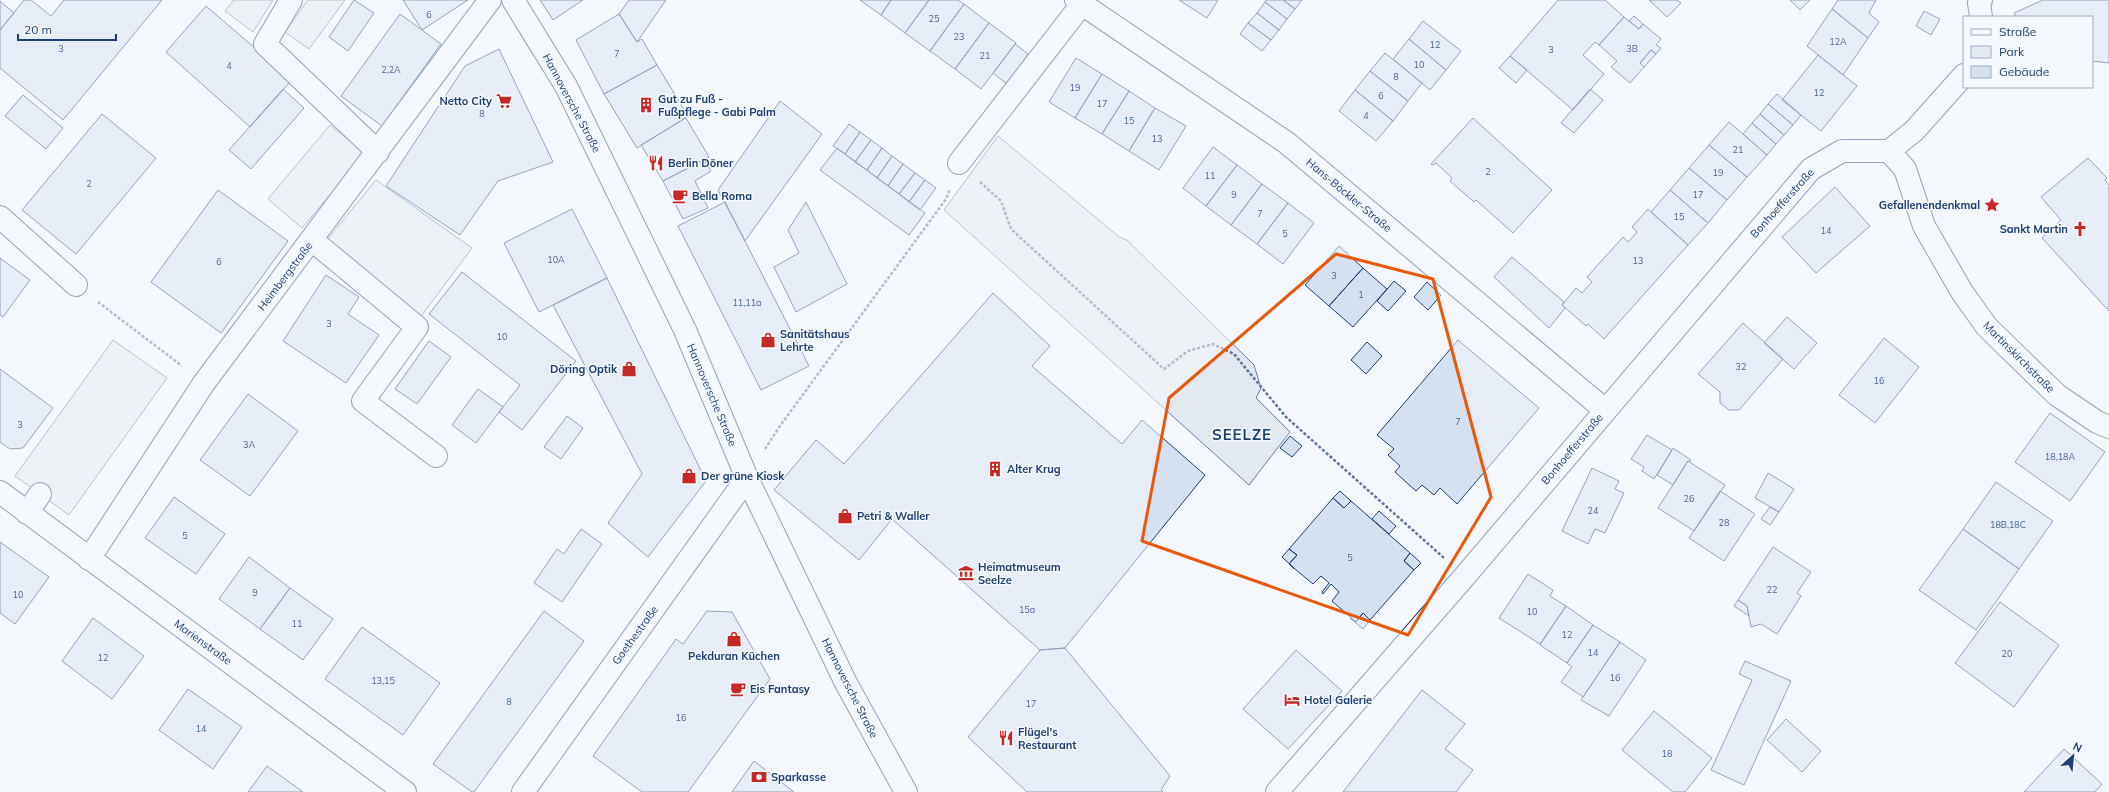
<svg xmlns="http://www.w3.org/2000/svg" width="2109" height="792" font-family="Mulish,sans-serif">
  <rect width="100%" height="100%" fill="#f4f7fb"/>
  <path fill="#e3e9f0" stroke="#687fa3" d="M998 136 1119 237 1127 240 1254 365 1261 388 1256 398 1290 432 1249 485 944 210Z"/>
  <path fill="#e3e8f0" stroke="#687fa3" d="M234 0H273L253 32 225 11Z
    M308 0H345L309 49 285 32Z
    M330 125 365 153 302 228 268 199Z
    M376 180 472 248 419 319 326 241Z
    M113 340 167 378 69 515 15 476Z"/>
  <path fill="#d5e0f0" stroke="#1d3f73" d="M24 0H31L51 16 64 0H162L63 120 0 68V30Z
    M354 0 374 13 348 51 329 37Z
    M403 0H468L422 30Z
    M540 0H583L553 20Z
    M629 0H666L637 42 619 14Z
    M860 0H891L881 15Z
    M891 0H929L905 33 881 15Z
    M929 0H958L964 4 930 51 905 33Z
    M1179 0H1218L1207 18Z
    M1266 0H1283L1295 9 1287 19 1265 2Z
    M1283 0H1302L1295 9Z
    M1558 0H1605L1624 17 1599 45 1595 42 1583 55 1604 74 1573 110 1510 56Z
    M1649 0H1677L1681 3 1667 17Z
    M1790 0H1810L1800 10Z
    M1838 0H1876L1869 13 1879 22 1868 38 1832 9Z
    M2043 0H2109V63L2092 61V17H2016L2014 13Z
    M0 1 14 13 0 30Z
    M1265 2 1287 19 1279 30 1257 13Z
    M964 4 989 23 955 69 930 51Z
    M206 6 292 80 250 127 166 52Z
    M1832 9 1868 38 1843 75 1807 46Z
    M1924 11 1940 19 1931 35 1916 26Z
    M1257 13 1279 30 1271 40 1248 23Z
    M400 14 441 44 382 126 341 96Z
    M619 14 637 42 642 39 657 65 604 94 576 40Z
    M1634 16 1643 24 1639 29 1629 21Z
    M1624 17 1639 29 1643 24 1661 39 1656 45 1661 48 1656 54 1651 50 1640 63 1644 67 1630 83 1611 67 1617 61 1599 45Z
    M1423 21 1461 51 1446 70 1409 39Z
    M989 23 1016 43 981 89 955 69Z
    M1248 23 1271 40 1262 51 1240 34Z
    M1409 39 1446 70 1430 90 1393 59Z
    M1015 44 1028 54 1007 84 993 73Z
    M499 49 553 162 498 181 460 235 386 186 465 66Z
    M1651 50 1656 54 1644 67 1640 63Z
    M1385 53 1422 83 1408 101 1370 71Z
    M1818 55 1857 86 1821 131 1782 100Z
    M1510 56 1527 70 1516 83 1499 68Z
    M1076 58 1102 74 1075 118 1049 102Z
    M657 65 688 116 637 148 604 94Z
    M1370 71 1408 101 1393 121 1355 90Z
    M1102 74 1129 91 1102 134 1075 118Z
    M283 89 304 108 251 169 229 150Z
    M1590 89 1603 100 1574 133 1561 123Z
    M1355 90 1393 121 1376 141 1339 111Z
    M1129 91 1155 108 1129 151 1102 134Z
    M1777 94 1801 115 1793 125 1768 104Z
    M23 95 63 128 46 149 5 116Z
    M780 101 822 134 745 241 718 190Z
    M1768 104 1793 125 1784 135 1760 114Z
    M1155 108 1186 126 1159 170 1129 151Z
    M102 114 156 158 76 254 22 210Z
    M1760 114 1784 135 1776 144 1752 123Z
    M686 118 709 157 663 181 641 145Z
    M1473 118 1552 190 1513 233 1476 200 1474 202 1450 181 1452 178 1436 163 1433 165 1431 164Z
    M1729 122 1767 155 1747 177 1709 145Z
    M1752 123 1776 144 1767 155 1743 134Z
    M849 124 860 132 845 154 833 146Z
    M860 132 871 140 855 162 845 154Z
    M871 140 882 148 867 170 855 162Z
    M1709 145 1747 177 1727 200 1689 168Z
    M1213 147 1237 165 1206 206 1183 188Z
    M837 148 925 213 909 235 820 170Z
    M882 148 892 156 877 178 867 170Z
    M892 156 903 164 888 186 877 178Z
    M2088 158 2107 178 2105 180 2109 185V311L2042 238 2061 220 2041 197Z
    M704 160 711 171 695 181 708 208 683 219 663 181Z
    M903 164 915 173 899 194 888 186Z
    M1237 165 1262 184 1231 225 1206 206Z
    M1689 168 1727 200 1708 223 1670 190Z
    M915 173 925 180 909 202 899 194Z
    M925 180 936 188 920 210 909 202Z
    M1262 184 1288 203 1257 244 1231 225Z
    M1835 187 1870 226 1816 273 1782 237Z
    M218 190 288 241 221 333 151 282Z
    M1670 190 1708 223 1688 245 1651 212Z
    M725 202 809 366 761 390 678 226Z
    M806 202 847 284 796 312 774 267 799 253 788 230Z
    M1288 203 1314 223 1283 264 1257 244Z
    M572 209 607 278 539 312 504 243Z
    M1648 209 1688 245 1604 339 1588 324 1586 326 1562 305 1576 288 1582 293 1592 282 1587 277 1623 237 1628 242 1637 232 1632 227Z
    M1339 246 1363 268 1329 306 1305 285Z
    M1512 257 1564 302 1562 305 1565 308 1549 328 1494 277Z
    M0 258 30 280 3 317 0 315Z
    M1363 268 1387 289 1353 327 1329 306Z
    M462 272 576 361 522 430 499 412 520 385 429 314Z
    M326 275 359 297 348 314 379 335 346 383 283 341Z
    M607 278 706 481 648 557 608 523 642 474 553 305Z
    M1394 281 1406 291 1388 311 1377 301Z
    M1427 282 1441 295 1428 310 1414 297Z
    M993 293 1050 346 1032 366 1122 444 1142 420 1205 475 1065 648 1040 650 892 519 859 560 774 490 816 440 844 464Z
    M1787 317 1817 343 1794 369 1764 343Z
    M1743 323 1783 359 1739 410H1729L1720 403V392L1698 374Z
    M1884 338 1919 367 1875 423 1839 395Z
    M1458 340 1539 408 1457 504 1440 488 1434 495 1422 485 1416 491 1395 472 1400 466 1388 455 1394 449 1377 435Z
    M429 341 451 357 417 404 395 389Z
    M1367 342 1382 356 1366 374 1351 360Z
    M0 369 53 408 23 448 10 449 0 442Z
    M478 389 503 407 476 443 452 425Z
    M248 394 298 431 250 496 200 460Z
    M2050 413 2105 452 2070 501 2015 462Z
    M567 416 583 428 561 459 544 447Z
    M1647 435 1672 450 1654 479 1642 471 1644 467 1631 459Z
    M1290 436 1302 446 1292 457 1280 448Z
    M1673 448 1691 460 1690 462 1688 461 1673 485 1657 475Z
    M1688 461 1725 485 1694 531 1658 508Z
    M1592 468 1619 481 1615 489 1624 493 1605 533 1595 529 1588 544 1562 531Z
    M1768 473 1794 489 1779 512 1755 498Z
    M1996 482 2053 521 2019 569 1963 529Z
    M1340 491 1351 501 1344 508 1333 498Z
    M1720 491 1755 514 1724 561 1689 538Z
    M174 497 225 534 196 574 145 538Z
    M1333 498 1344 508 1351 501 1410 553 1404 561 1414 570 1370 620 1363 613 1356 622 1332 601 1339 592 1331 584 1323 594 1322 592 1329 583 1321 576 1313 584 1289 564 1297 555 1289 549Z
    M1770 507 1779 512 1770 525 1761 519Z
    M1379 511 1396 526 1389 534 1372 519Z
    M581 529 602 544 562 602 534 583 557 549 564 554Z
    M1963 529 2019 569 1976 630 1919 590Z
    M0 542 49 577 15 624 0 613Z
    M1773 547 1811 572 1797 593 1801 596 1777 634 1761 624 1751 627 1747 606 1738 600Z
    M1289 549 1297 555 1289 564 1295 569 1282 557Z
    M1410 553 1421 563 1414 570 1404 561Z
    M249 557 290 588 260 629 219 599Z
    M1528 574 1553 590 1550 596 1566 606 1540 644 1499 618Z
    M290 588 333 619 303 660 260 629Z
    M1738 600 1747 606 1749 616 1734 606Z
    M2000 602 2059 645 2014 707 1955 663Z
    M1566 606 1593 625 1567 663 1540 645Z
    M544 611 584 641 474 792H472L433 764Z
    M707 611 732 612 770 679 688 792H642L593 756 676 639 683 644Z
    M1363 613 1370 620 1363 629 1350 618 1356 622Z
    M93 618 144 656 112 699 62 661Z
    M1593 625 1620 642 1583 697 1561 682 1572 667 1567 663Z
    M362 627 440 683 403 735 325 679Z
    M1620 642 1646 660 1609 716 1581 700Z
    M1065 648 1170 776 1161 790 1163 792H1027L968 737 1040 650Z
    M1296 650 1342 691 1288 749 1243 709Z
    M1745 661 1791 681 1744 785 1711 770 1752 680 1739 674Z
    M188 689 242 727 213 769 159 730Z
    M1422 690 1465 724 1445 749 1473 770 1456 792H1343Z
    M1654 711 1712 758 1685 792H1673L1622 750Z
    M1786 719 1821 751 1802 772 1767 740Z
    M2064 749 2102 784 2095 792H2024Z
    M754 761 794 792H732Z
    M267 766 303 792H248Z"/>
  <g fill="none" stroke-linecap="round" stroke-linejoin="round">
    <defs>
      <path id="minor" d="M291 0 265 44 378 152
        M513 0 566 86 685 330 747 478 846 683 906 792
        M1076 0 1287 143 1605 410
        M1981 17 1979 3 1981 0
        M1889 151 1905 169 1924 226 1962 292 1987 327 2057 395 2097 422 2109 427
        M1889 151 1914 131 1964 75
        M959 163 1082 4
        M0 217 76 285
        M312 240 417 327 363 401 436 456
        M0 492 405 792
        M27 513 40 494
        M89 559 204 383 490 0
        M523 792 747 478
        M1277 792 1465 576 1811 169 1842 151H1889"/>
    </defs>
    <use href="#minor" stroke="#1d3f73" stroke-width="24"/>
    <path stroke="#5e769c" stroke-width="2.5" stroke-dasharray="3 2" stroke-linecap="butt" d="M980 182 1001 201 1011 229 1164 369 1188 351 1213 344 1234 354 1286 417 1444 558
      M98 302 182 366
      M765 449 780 426 946 199 950 189"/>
    <use href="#minor" stroke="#f4f7fb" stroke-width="22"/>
  </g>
  <path d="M0 0H2109V792H0ZM1336 254 1433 279 1491 497 1408 635 1142 541 1169 398Z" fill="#f4f7fb" fill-opacity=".55" fill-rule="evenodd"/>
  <path fill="none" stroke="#e8590c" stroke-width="3" stroke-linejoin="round" d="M1336 254 1433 279 1491 497 1408 635 1142 541 1169 398Z"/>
  <defs>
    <symbol id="supermarket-bare" viewBox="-9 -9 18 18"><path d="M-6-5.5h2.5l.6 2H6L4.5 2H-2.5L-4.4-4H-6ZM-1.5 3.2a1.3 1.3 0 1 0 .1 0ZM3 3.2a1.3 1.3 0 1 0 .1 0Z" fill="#c62828" stroke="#f4f7fb" stroke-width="2.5" paint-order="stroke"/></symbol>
    <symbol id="building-bare" viewBox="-9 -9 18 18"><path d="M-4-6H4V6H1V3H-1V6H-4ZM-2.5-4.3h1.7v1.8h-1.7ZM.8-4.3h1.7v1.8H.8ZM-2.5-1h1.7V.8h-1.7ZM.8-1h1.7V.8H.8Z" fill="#c62828" stroke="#f4f7fb" stroke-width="2.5" paint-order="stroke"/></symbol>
    <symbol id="restaurant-bare" viewBox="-9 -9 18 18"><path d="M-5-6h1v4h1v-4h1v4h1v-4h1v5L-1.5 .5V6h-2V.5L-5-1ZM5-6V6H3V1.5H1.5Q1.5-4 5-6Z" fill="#c62828" stroke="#f4f7fb" stroke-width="2.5" paint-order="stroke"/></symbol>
    <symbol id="cafe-bare" viewBox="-9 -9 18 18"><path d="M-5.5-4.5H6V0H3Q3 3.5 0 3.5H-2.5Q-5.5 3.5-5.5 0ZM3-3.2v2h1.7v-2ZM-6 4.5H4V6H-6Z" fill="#c62828" stroke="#f4f7fb" stroke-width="2.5" paint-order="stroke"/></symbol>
    <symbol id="sight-bare" viewBox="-9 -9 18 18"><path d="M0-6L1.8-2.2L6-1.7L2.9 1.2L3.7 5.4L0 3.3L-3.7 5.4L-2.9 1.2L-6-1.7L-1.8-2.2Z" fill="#c62828" stroke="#f4f7fb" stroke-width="2.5" paint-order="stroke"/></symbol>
    <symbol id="church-bare" viewBox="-9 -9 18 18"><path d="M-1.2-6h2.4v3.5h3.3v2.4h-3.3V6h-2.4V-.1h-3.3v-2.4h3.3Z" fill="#c62828" stroke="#f4f7fb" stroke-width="2.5" paint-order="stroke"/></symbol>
    <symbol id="shop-bare" viewBox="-9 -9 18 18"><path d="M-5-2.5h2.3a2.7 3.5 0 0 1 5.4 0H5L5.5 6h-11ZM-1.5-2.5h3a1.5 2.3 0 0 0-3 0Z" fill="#c62828" stroke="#f4f7fb" stroke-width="2.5" paint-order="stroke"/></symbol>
    <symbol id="museum-bare" viewBox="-9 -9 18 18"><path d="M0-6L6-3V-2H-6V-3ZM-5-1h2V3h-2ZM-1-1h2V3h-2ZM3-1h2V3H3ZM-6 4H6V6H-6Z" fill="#c62828" stroke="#f4f7fb" stroke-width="2.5" paint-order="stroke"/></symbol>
    <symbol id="hotel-bare" viewBox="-9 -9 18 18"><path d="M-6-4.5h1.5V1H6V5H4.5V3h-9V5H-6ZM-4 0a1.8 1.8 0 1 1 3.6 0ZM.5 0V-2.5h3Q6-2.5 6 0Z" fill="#c62828" stroke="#f4f7fb" stroke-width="2.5" paint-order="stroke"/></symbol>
    <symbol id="bank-bare" viewBox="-9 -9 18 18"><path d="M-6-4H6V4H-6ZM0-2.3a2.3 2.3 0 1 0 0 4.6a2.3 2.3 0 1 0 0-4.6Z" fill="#c62828" stroke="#f4f7fb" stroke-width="2.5" paint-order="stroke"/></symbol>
  </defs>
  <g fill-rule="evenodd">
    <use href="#supermarket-bare" x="493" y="90" width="22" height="22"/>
    <use href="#building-bare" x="635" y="94" width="22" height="22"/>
    <use href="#restaurant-bare" x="645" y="152" width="22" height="22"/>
    <use href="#cafe-bare" x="669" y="185" width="22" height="22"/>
    <use href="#sight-bare" x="1981" y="194" width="22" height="22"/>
    <use href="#church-bare" x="2069" y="218" width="22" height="22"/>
    <use href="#shop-bare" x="757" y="329" width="22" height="22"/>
    <use href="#shop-bare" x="618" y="358" width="22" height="22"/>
    <use href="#building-bare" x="984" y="458" width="22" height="22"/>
    <use href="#shop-bare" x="678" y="465" width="22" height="22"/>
    <use href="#shop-bare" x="834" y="505" width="22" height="22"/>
    <use href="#museum-bare" x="955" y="562" width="22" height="22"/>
    <use href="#shop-bare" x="723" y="628" width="22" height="22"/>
    <use href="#cafe-bare" x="727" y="678" width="22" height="22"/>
    <use href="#hotel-bare" x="1281" y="689" width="22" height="22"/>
    <use href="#restaurant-bare" x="995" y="727" width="22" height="22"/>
    <use href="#bank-bare" x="748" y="766" width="22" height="22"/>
  </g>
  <g text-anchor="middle" stroke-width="3" stroke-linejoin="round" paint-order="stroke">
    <g font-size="9" fill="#4b6792">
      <text x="429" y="18">6</text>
      <text x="934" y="22">25</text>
      <text x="959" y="40">23</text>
      <text x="1838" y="45">12A</text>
      <text x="1435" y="48">12</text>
      <text x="61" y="52">3</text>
      <text x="1632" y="52">3B</text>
      <text x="1551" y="53">3</text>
      <text x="617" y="57">7</text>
      <text x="985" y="59">21</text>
      <text x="1419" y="68">10</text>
      <text x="229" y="69">4</text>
      <text x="391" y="73">2,2A</text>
      <text x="1396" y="80">8</text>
      <text x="1075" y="91">19</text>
      <text x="1819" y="96">12</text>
      <text x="1381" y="99">6</text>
      <text x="1102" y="107">17</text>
      <text x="482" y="117">8</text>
      <text x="1366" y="119">4</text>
      <text x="1129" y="124">15</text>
      <text x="1157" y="142">13</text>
      <text x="1738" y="153">21</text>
      <text x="1488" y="175">2</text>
      <text x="1718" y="176">19</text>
      <text x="1210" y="179">11</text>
      <text x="89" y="187">2</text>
      <text x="1234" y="198">9</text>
      <text x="1698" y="198">17</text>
      <text x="1260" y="217">7</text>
      <text x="1679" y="220">15</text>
      <text x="1826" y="234">14</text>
      <text x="1285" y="237">5</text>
      <text x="556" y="263">10A</text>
      <text x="1638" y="264">13</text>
      <text x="219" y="265">6</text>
      <text x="1334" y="279">3</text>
      <text x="1361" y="298">1</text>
      <text x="747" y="306">11,11a</text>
      <text x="329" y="327">3</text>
      <text x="502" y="340">10</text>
      <text x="1741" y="370">32</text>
      <text x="1879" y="384">16</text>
      <text x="1458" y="425">7</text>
      <text x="20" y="428">3</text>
      <text x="249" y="448">3A</text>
      <text x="2060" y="460">18,18A</text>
      <text x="1689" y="502">26</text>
      <text x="1593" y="514">24</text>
      <text x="1724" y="526">28</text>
      <text x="2008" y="528">18B,18C</text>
      <text x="185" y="539">5</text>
      <text x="1350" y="561">5</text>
      <text x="1772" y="593">22</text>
      <text x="255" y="596">9</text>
      <text x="18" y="598">10</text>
      <text x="1027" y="613">15a</text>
      <text x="1532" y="615">10</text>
      <text x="297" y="627">11</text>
      <text x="1567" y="638">12</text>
      <text x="1593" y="656">14</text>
      <text x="2007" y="657">20</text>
      <text x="103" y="661">12</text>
      <text x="1615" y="681">16</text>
      <text x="383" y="684">13,15</text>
      <text x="509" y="705">8</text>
      <text x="1031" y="707">17</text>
      <text x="681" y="721">16</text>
      <text x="201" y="732">14</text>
      <text x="1667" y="757">18</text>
    </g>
    <g font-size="11" font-weight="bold" fill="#1d3f73" stroke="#f4f7fb" text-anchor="start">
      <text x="658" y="103">Gut zu Fuß -<tspan x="658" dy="13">Fußpflege - Gabi Palm</tspan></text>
      <text x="492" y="105" text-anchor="end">Netto City</text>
      <text x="668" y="167">Berlin Döner</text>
      <text x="692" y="200">Bella Roma</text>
      <text x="1980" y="209" text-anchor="end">Gefallenendenkmal</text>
      <text x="2068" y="233" text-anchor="end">Sankt Martin</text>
      <text x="780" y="338">Sanitätshaus<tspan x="780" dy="13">Lehrte</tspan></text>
      <text x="617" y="373" text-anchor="end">Döring Optik</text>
      <text x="1007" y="473">Alter Krug</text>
      <text x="701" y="480">Der grüne Kiosk</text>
      <text x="857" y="520">Petri &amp; Waller</text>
      <text x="978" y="571">Heimatmuseum<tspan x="978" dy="13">Seelze</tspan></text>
      <text x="734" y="660" text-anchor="middle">Pekduran Küchen</text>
      <text x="750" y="693">Eis Fantasy</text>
      <text x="1304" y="704">Hotel Galerie</text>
      <text x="1018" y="736">Flügel's<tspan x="1018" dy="13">Restaurant</tspan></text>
      <text x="771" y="781">Sparkasse</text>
    </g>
    <g font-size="11" fill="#1d3f73" stroke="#f4f7fb">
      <text transform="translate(572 103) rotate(62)" y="4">Hannoversche Straße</text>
      <text transform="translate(1349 195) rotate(40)" y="4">Hans-Böckler-Straße</text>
      <text transform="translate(1782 203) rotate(-48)" y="4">Bonhoefferstraße</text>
      <text transform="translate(285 276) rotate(-53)" y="4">Heimbergstraße</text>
      <text transform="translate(2019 357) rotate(45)" y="4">Martinskirchstraße</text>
      <text transform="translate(712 395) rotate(67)" y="4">Hannoversche Straße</text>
      <text transform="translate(1572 449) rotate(-50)" y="4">Bonhoefferstraße</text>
      <text transform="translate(635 635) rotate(-54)" y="4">Goethestraße</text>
      <text transform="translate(203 642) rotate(36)" y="4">Marienstraße</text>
      <text transform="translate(850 688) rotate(63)" y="4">Hannoversche Straße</text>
    </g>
    <g font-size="15" font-weight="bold" letter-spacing="1" fill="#1d3f73" stroke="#f4f7fb">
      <text x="1242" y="440">SEELZE</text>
    </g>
  </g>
  <rect x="1963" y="16" width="130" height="72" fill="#f4f7fb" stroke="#9eadc5"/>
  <rect x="1971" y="29" width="20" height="6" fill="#f4f7fb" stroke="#9eadc5"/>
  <text x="1999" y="36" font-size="12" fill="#1d3f73">Straße</text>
  <rect x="1971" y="46" width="20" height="12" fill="#e3e9f0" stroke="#9eadc5"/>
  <text x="1999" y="56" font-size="12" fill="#1d3f73">Park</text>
  <rect x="1971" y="66" width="20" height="12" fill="#d5e0f0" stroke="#9eadc5"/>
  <text x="1999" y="76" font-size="12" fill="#1d3f73">Gebäude</text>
  <g transform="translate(2073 756) rotate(27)" stroke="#f4f7fb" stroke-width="3" paint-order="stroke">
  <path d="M0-3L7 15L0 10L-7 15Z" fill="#1d3f73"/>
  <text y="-6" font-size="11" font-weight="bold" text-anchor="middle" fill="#1d3f73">N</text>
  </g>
  <path d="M18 34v6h98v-6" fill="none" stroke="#1d3f73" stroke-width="2"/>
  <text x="24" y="34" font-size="12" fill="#1d3f73" stroke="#f4f7fb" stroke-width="3" paint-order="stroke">20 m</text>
</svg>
